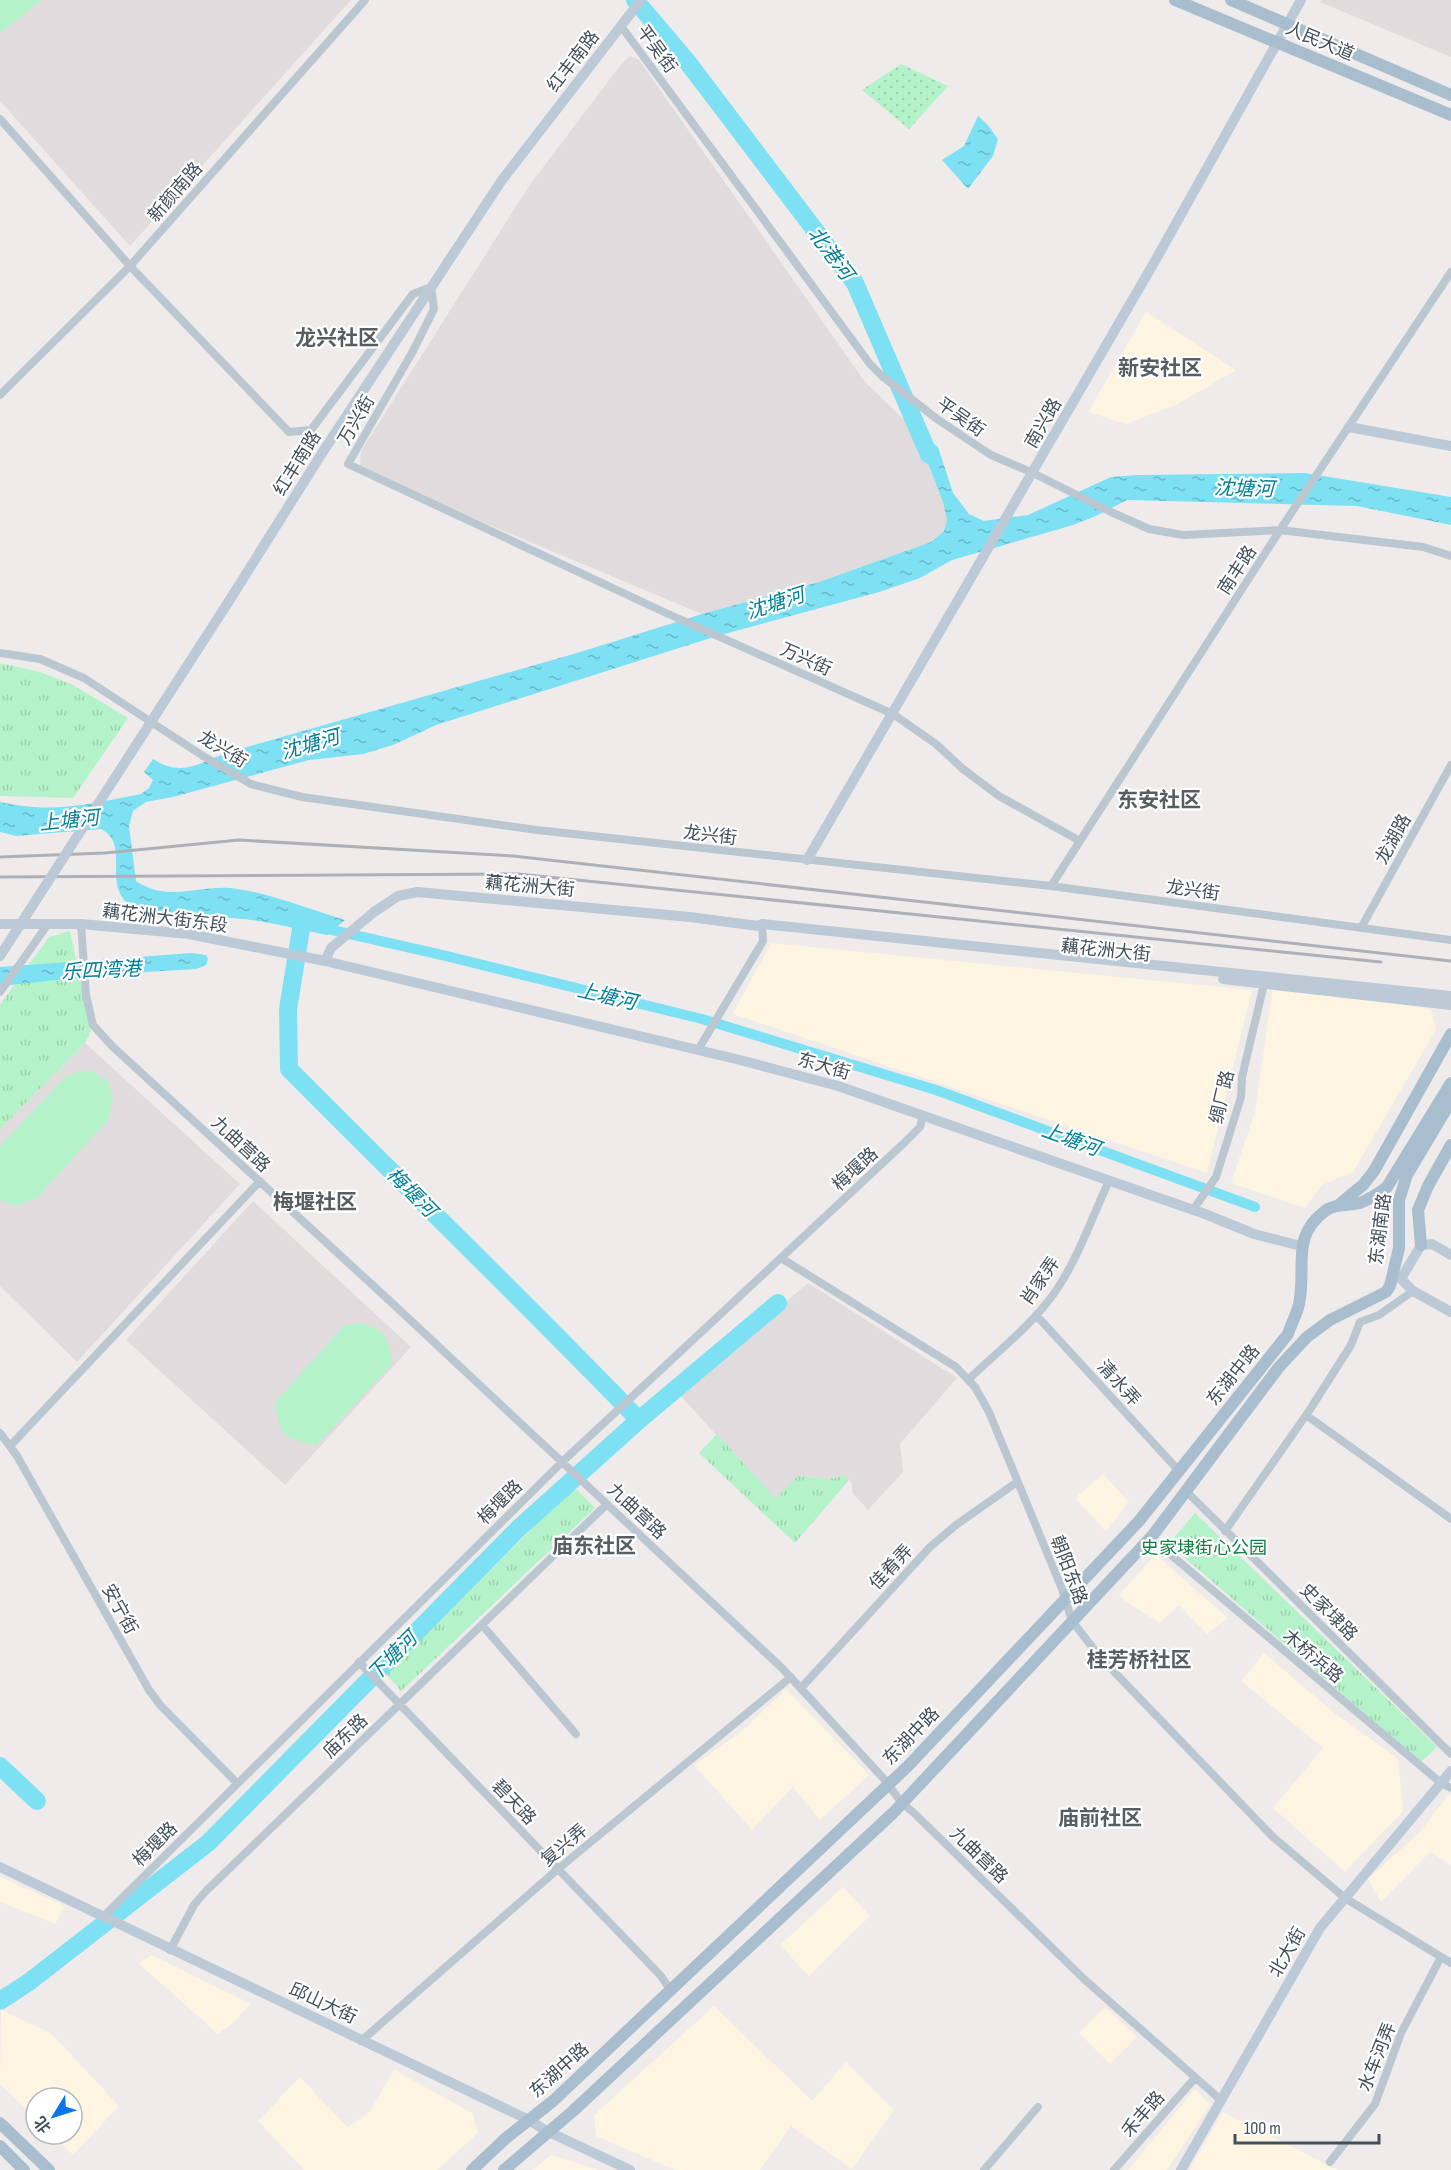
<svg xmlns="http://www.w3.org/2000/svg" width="1451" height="2170" font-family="'Sofia Sans Condensed','Noto Sans SC',sans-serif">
  <defs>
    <pattern id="grass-dots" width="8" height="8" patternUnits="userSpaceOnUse" patternTransform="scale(1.5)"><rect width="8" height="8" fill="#b4f2c9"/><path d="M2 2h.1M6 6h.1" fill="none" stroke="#9cd1af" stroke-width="1.8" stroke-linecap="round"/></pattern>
    <pattern id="park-tufts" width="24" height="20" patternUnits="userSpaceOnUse" patternTransform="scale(1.5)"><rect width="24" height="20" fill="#b4f2c9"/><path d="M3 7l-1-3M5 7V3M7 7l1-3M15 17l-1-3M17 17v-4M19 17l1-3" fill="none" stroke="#9cd1af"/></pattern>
    <pattern id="water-ripples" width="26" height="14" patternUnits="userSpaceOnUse" patternTransform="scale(1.5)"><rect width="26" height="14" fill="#7de0f3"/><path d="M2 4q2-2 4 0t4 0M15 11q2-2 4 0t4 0" fill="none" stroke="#68b8c8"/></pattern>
  </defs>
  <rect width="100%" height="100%" fill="#efebeb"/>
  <path fill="#fdf4e1" d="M1146 312 1236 370 1176 405 1126 424 1088 412Z
    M771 943 1252 990 1207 1173 733 1014Z
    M1273 985 1431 1009 1436 1030 1353 1172 1322 1185 1305 1208 1231 1183 1255 1112Z
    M1103 1474 1129 1502 1106 1531 1075 1498Z
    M1156 1554 1193 1588 1228 1618 1207 1634 1179 1605 1160 1623 1123 1600 1119 1595Z
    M1264 1653 1338 1716 1398 1759 1403 1811 1345 1872 1273 1808 1323 1748 1241 1681Z
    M786 1689 869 1775 820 1820 793 1787 752 1830 694 1765 741 1732Z
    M1449 1794 1451 1795V1865L1430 1852 1381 1902 1368 1879 1419 1833Z
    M0 1877 65 1906 55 1924 0 1902Z
    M843 1887 870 1916 809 1976 780 1945Z
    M152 1955 251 2004 231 2025 218 2034 138 1963Z
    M714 2006 812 2101 846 2062 894 2110 852 2169 791 2126 760 2170H675L596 2136 594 2115Z
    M1105 2007 1137 2037 1110 2064 1079 2033Z
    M1 2010 51 2033 119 2106 73 2155 51 2134H72V2098H36V2119L0 2084Z
    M394 2070 472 2113 478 2133 437 2170H304L258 2121 300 2077 347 2127 368 2114Z
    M1195 2089 1210 2105 1167 2170H1128Z
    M1223 2112 1338 2170H1189Z
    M551 2155 596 2169 597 2170H532Z"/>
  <path fill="#e0dcdd" d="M0 0H351L130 246 0 101Z
    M1322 0H1451V57L1320 2Z
    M630 56 639 60 865 382 915 430 943 502 947 520 944 531 931 542 819 582 702 614 370 475 360 465 361 451 529 186 622 63Z
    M85 1043 240 1184 77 1362 0 1286V1129Z
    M253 1201 411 1347 285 1485 126 1340Z
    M808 1283 957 1378 900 1444 903 1472 868 1510 852 1492V1484L846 1476 828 1479 797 1476 776 1500 678 1393Z"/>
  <path fill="url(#grass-dots)" d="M901 64 948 86 909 129 862 90Z"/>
  <path fill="url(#park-tufts)" d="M0 663 40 672 73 685 128 718 73 798 0 796Z
    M70 931 91 1031 85 1043 0 1129V1005L49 937Z
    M717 1434 776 1499 797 1476 828 1479 846 1476 849 1480 795 1543 699 1453Z
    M574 1487 595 1508 401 1691 386 1674Z
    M1195 1513 1437 1747 1421 1762 1169 1544Z"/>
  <path fill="#b4f2c9" d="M0 0H42L0 33Z
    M93 1071 108 1082 113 1098 108 1120 37 1198 15 1206 0 1200V1146L65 1077 79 1072Z
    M362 1323C387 1332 389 1339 392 1364L317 1445C285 1440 279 1435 275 1402L345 1325Z"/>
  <path fill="url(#water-ripples)" d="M978 116 987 124 998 139 993 156 968 189 942 160 964 146Z
    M915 430 938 447 953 493 969 514 984 521 1028 515 1111 477 1137 475 1305 473 1451 497V525L1357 506 1127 500 1096 516 1073 525 952 560 920 578 879 592 717 636 436 725 393 745 363 754 309 760 173 797 146 802 133 811 129 826 136 881C167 902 197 886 230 888 264 891 312 910 345 920L327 935C296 929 264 920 232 918 206 917 170 922 145 914 138 912 131 906 126 902 104 880 130 844 101 829L16 836 0 832V802C53 814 89 804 141 794L149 788 153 780 144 772 153 759C181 777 198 764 226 753L577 653 702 614 819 582 931 542 944 531 947 520 943 502Z
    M192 953 206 955 208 959 206 965 196 969 112 974 0 986V967Z"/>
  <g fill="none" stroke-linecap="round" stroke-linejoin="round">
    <path stroke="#7de0f3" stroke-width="10" d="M319 927 442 955 702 1019 936 1090 1255 1207"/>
    <path stroke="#7de0f3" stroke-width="18" d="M635 0 686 60 855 283 929 455
      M302 923 288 1009 289 1069C405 1186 524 1301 639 1420
      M0 1766 37 1801
      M0 2001 29 1982 208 1843 519 1528 639 1420 778 1303"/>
    <path stroke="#bbc7d0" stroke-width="8" d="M621 26 870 364 882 376 937 419 991 455 1033 473 1111 512 1149 529 1183 535 1280 530 1423 547 1451 556
      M0 119 130 266 289 432 311 430 413 294 431 287 434 309 413 351 348 464 666 613 893 714 936 744 963 769 999 796 1080 841
      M0 395 130 266 365 0
      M0 653 40 659 84 678 203 756 251 784 302 797 537 830 1051 886 1451 940
      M1051 886 1280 530 1451 272
      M81 924 86 995 93 1025 112 1046 391 1302 782 1668 884 1779 902 1803 914 1813 1084 1979 1222 2101
      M1361 928 1451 765
      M0 992 48 924
      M698 1050 763 941 762 924
      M1193 1210 1216 1177 1241 1097 1242 1077 1264 984
      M781 1258 956 1367 975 1387 989 1412 1062 1589 1072 1621 1100 1657 1273 1837 1345 1898 1451 1963
      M1036 1315 1179 1471
      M968 1380C997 1352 1032 1325 1055 1292 1078 1259 1092 1217 1109 1181
      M1306 1415 1451 1519
      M0 1433 17 1456 149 1690 161 1706 237 1783
      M10 1446 260 1181
      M1186 1491 1451 1754
      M1225 1531 1309 1411 1351 1345 1360 1322 1379 1315 1413 1291
      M1158 1544 1441 1783 1451 1788
      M482 1625 576 1734
      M359 1662 661 1976 671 1991
      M801 1688 930 1547 956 1525 1017 1482
      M103 1917 562 1462 903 1144 920 1127 923 1116
      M170 1950 194 1905 206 1891 607 1504
      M361 2041 558 1869 791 1677
      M1330 2162 1375 2104 1401 2033 1441 1957
      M984 2170 1038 2107
      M1114 2170 1195 2078"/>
    <path stroke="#bccad7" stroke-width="10" d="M1349 427 1451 446
      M229 601 324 450 502 180 641 0
      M807 860 1155 261 1301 0
      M0 924H81L189 934 325 961 740 1060 838 1086 1205 1214 1254 1234 1301 1246
      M325 961 331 948 374 912 398 896 417 892 690 917 758 926 762 924 1451 996
      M1223 979 1451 1005
      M1451 1255 1432 1244 1421 1245 1401 1279 1413 1291 1451 1312
      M0 1867 529 2120 548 2132
      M553 2134 630 2170
      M1181 2170 1320 1928 1451 1771"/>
    <path stroke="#a8bdce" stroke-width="12" d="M1175 0 1451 115
      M1231 0 1451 95
      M1340 1204 1363 1185 1374 1171 1451 1034
      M1421 1245 1418 1210 1428 1186 1451 1145
      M0 2123 49 2170
      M0 2146 24 2170
      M472 2170 506 2138 553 2101 908 1766 1139 1521 1288 1334C1291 1324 1297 1314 1299 1304 1307 1267 1290 1237 1325 1211 1336 1203 1348 1206 1360 1203 1370 1199 1379 1193 1387 1187L1451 1083
      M504 2170 573 2111 893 1813 1153 1535 1279 1367 1307 1337 1330 1320 1386 1292 1390 1286 1399 1248V1200L1407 1175 1451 1101"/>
    <path stroke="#adb1b7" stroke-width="3" d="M0 857 105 853 239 840 513 856 1451 961
      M0 877 518 874 1381 962"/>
    <path stroke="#bccad7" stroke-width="10" d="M0 956 229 601"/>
  </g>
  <g text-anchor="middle" stroke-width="4.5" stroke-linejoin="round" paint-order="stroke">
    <g font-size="18" fill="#43505a" stroke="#fff">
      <text transform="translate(1320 41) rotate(23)" y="6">人民大道</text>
      <text transform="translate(657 49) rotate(54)" y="6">平吴街</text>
      <text transform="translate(573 61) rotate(-52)" y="6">红丰南路</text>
      <text transform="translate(175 192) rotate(-49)" y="6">新颜南路</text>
      <text transform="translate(961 417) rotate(35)" y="6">平吴街</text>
      <text transform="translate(356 420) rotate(-60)" y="6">万兴街</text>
      <text transform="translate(1043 423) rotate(-60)" y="6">南兴路</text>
      <text transform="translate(297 463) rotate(-58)" y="6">红丰南路</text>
      <text transform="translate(1237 570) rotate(-57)" y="6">南丰路</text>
      <text transform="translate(806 659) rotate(24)" y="6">万兴街</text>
      <text transform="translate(223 749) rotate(31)" y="6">龙兴街</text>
      <text transform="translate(710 835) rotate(7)" y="6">龙兴街</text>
      <text transform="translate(1393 839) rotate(-61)" y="6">龙湖路</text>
      <text transform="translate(530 886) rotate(5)" y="6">藕花洲大街</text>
      <text transform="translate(1193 890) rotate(8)" y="6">龙兴街</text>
      <text transform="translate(165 918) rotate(7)" y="6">藕花洲大街东段</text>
      <text transform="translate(1106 950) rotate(6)" y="6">藕花洲大街</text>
      <text transform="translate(824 1066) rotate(16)" y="6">东大街</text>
      <text transform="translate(1222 1097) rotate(-77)" y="6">绸厂路</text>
      <text transform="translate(241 1144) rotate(43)" y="6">九曲营路</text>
      <text transform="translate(855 1169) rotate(-43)" y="6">梅堰路</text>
      <text transform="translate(1380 1229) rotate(-83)" y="6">东湖南路</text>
      <text transform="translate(1040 1281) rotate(-55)" y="6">肖家弄</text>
      <text transform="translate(1233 1375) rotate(-51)" y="6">东湖中路</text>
      <text transform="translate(1119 1383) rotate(48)" y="6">清水弄</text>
      <text transform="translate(500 1502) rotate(-45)" y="6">梅堰路</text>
      <text transform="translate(637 1511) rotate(43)" y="6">九曲营路</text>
      <text transform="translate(891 1567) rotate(-47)" y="6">佳肴弄</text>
      <text transform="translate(1069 1570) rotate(69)" y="6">朝阳东路</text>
      <text transform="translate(120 1609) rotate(61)" y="6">安宁街</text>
      <text transform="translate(1329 1612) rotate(45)" y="6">史家埭路</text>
      <text transform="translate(1313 1656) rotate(40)" y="6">木桥浜路</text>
      <text transform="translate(345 1736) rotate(-44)" y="6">庙东路</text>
      <text transform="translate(911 1736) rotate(-46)" y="6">东湖中路</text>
      <text transform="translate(514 1802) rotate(46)" y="6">碧天路</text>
      <text transform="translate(155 1844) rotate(-45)" y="6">梅堰路</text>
      <text transform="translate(564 1845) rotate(-40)" y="6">复兴弄</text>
      <text transform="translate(979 1855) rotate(44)" y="6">九曲营路</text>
      <text transform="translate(1287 1952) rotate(-60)" y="6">北大街</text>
      <text transform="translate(323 2003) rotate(25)" y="6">邱山大街</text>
      <text transform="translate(1377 2057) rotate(-68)" y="6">水车河弄</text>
      <text transform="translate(559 2070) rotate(-42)" y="6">东湖中路</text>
      <text transform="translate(1143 2114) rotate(-49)" y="6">禾丰路</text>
    </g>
    <g font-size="18" fill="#0f8142" stroke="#fff">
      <text x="1204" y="1554">史家埭街心公园</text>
    </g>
    <g font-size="20" font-style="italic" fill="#038098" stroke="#fff">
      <text transform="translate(831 253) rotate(53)" y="7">北港河</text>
      <text transform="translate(1244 488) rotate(2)" y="7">沈塘河</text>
      <text transform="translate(775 603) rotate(-18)" y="7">沈塘河</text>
      <text transform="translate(310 744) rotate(-16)" y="7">沈塘河</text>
      <text transform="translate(69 820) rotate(-6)" y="7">上塘河</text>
      <text transform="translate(101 970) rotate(-3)" y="7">乐四湾港</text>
      <text transform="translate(607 996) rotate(13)" y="7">上塘河</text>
      <text transform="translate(1071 1139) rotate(20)" y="7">上塘河</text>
      <text transform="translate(412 1192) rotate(45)" y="7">梅堰河</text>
      <text transform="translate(392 1656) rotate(-45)" y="7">下塘河</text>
    </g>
    <g font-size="21" font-weight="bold" fill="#585d61" stroke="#fff">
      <text x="337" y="345">龙兴社区</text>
      <text x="1160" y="375">新安社区</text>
      <text x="1159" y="807">东安社区</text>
      <text x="315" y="1209">梅堰社区</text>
      <text x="594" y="1553">庙东社区</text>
      <text x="1139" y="1667">桂芳桥社区</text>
      <text x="1100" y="1825">庙前社区</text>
    </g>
  </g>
  <g transform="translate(54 2116) rotate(232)"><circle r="28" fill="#ffffff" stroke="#b4b9bd" stroke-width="1.5"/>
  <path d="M0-4.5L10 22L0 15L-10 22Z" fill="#0a76eb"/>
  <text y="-9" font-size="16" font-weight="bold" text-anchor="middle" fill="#43505a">北</text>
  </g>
  <path d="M1235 2134v9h144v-9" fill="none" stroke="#43505a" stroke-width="3"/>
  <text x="1244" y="2134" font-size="18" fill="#43505a" stroke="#ffffff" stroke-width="4.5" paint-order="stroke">100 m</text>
</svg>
